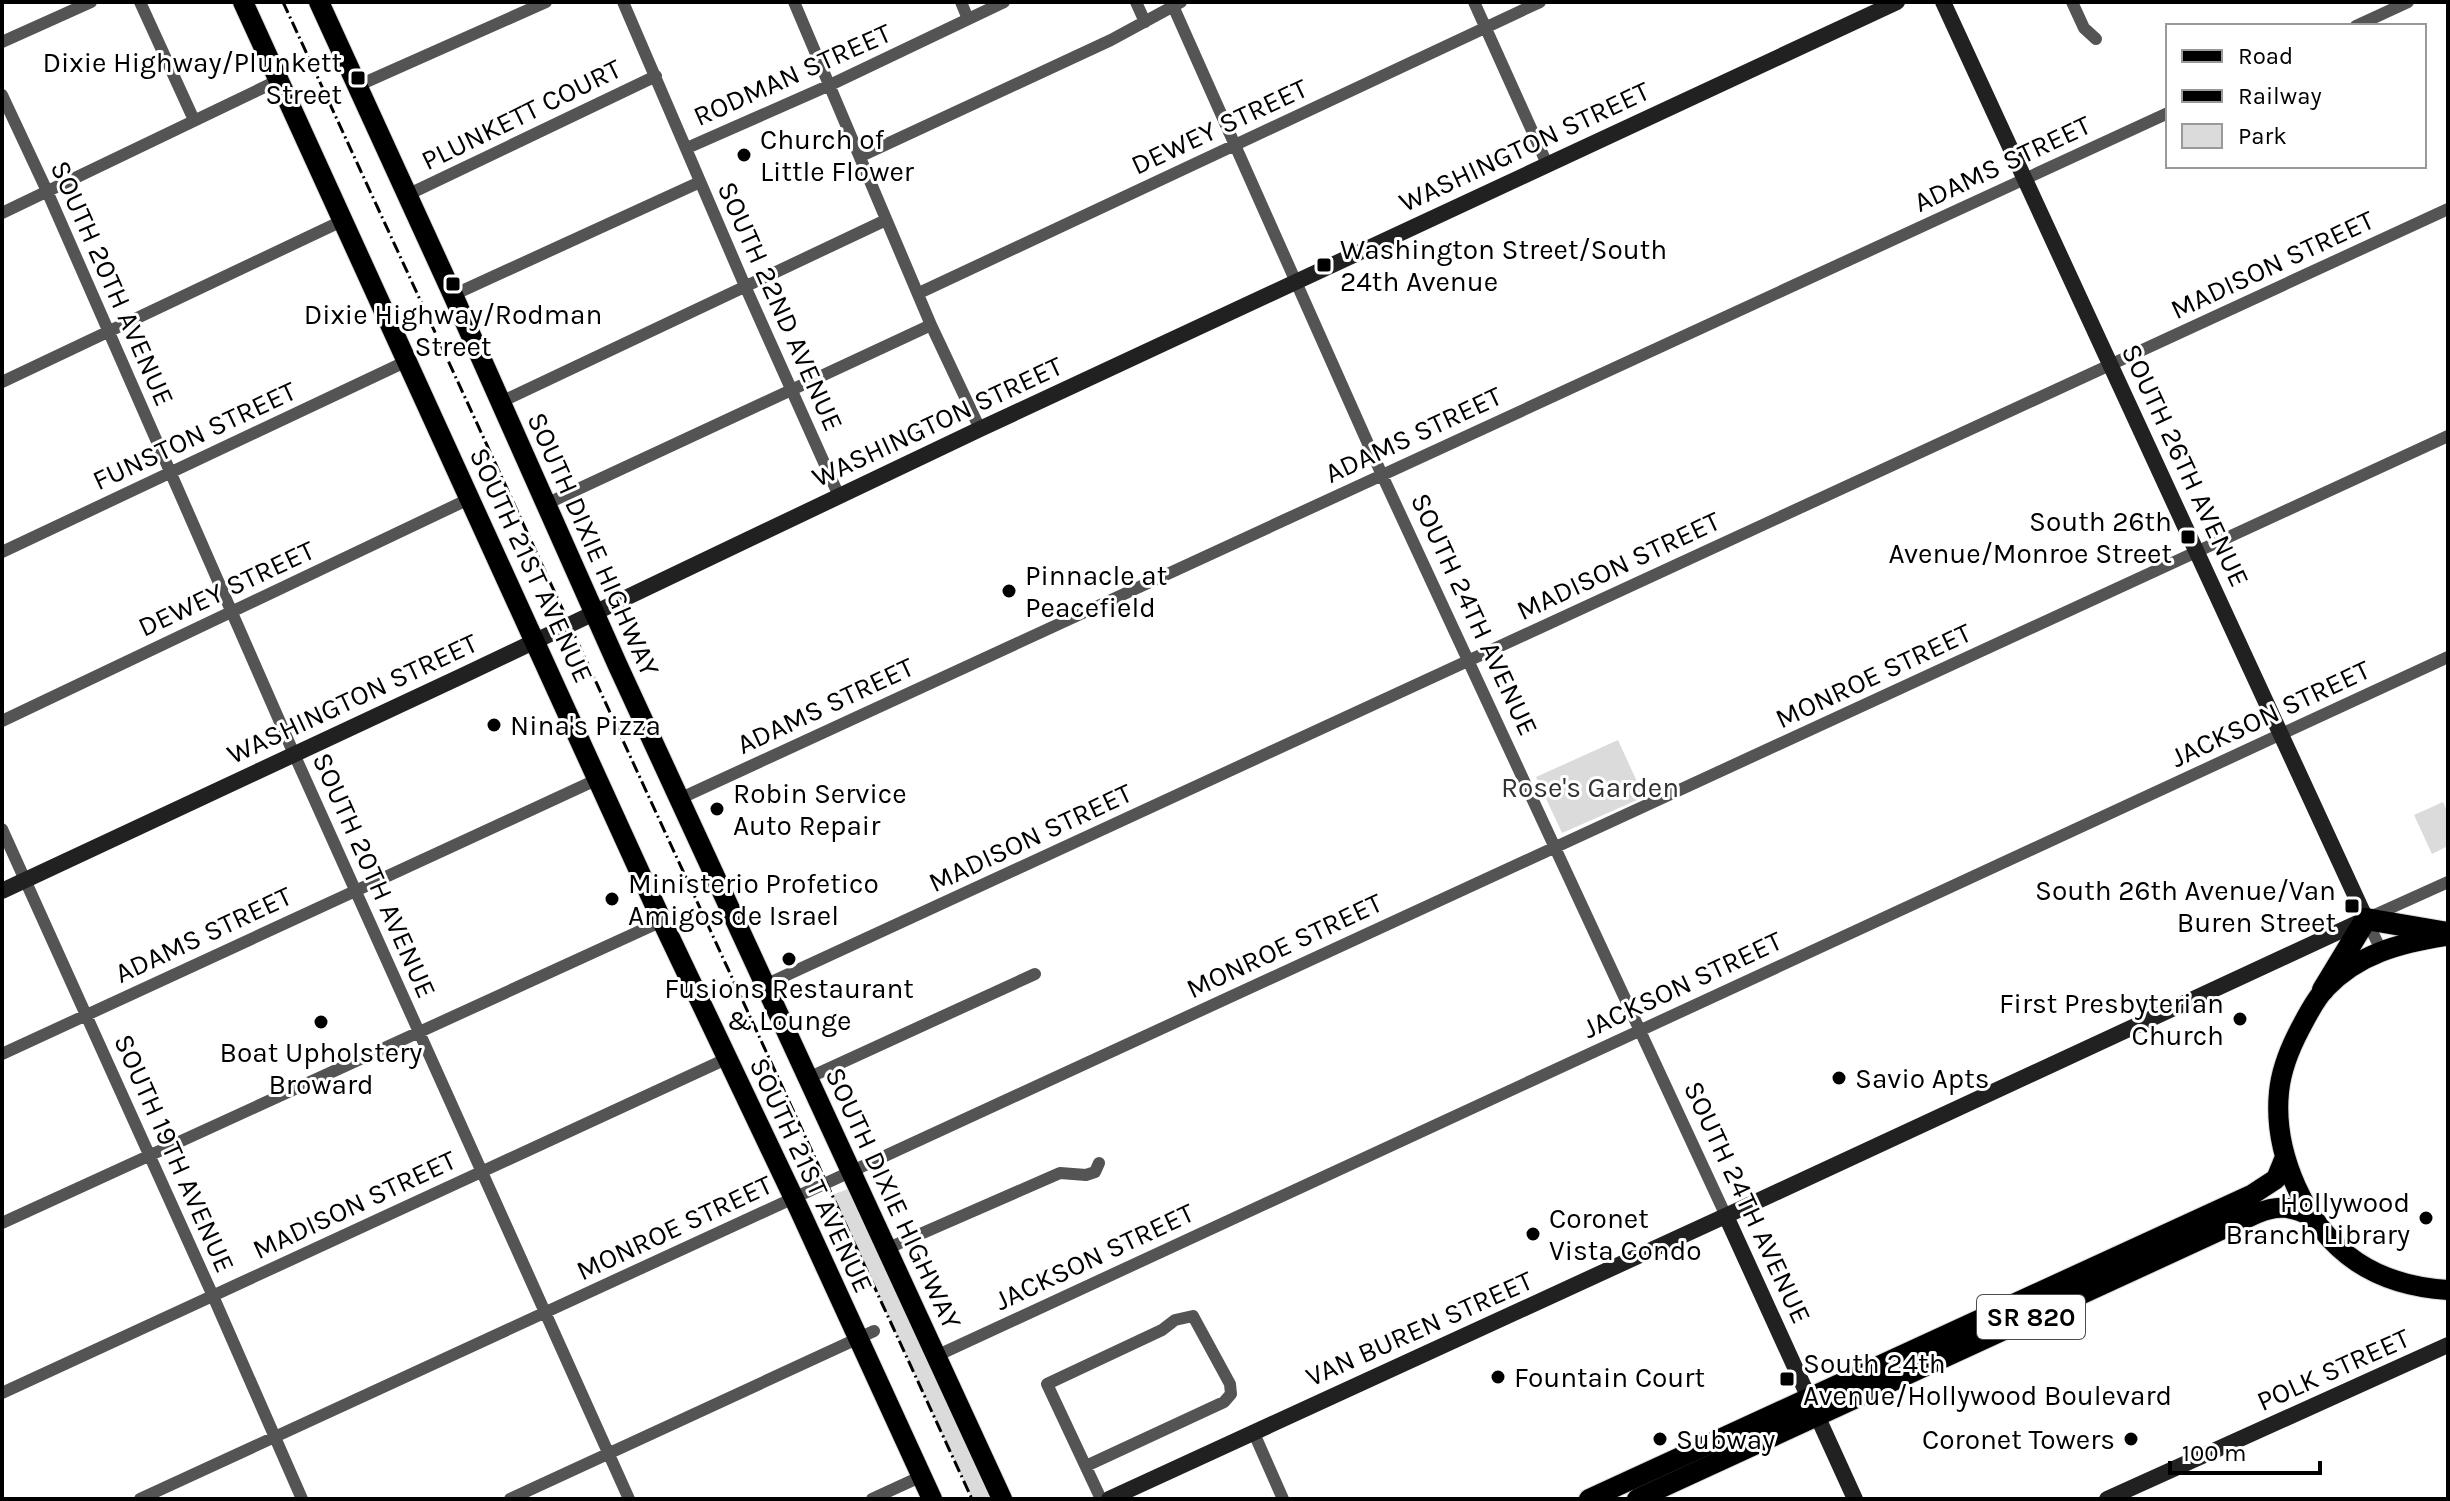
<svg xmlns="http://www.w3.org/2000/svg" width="2450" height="1501" font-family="Karla,sans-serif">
  <rect width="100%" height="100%" fill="#fff"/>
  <path fill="#dbdbdb" d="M1618 740 1644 797 1562 833 1536 777Z
    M2443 802 2448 813V846L2432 854 2414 815Z
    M848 1189 995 1499H972L832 1195Z"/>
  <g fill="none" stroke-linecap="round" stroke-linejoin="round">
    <defs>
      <path id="primary" d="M243 2 662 921 799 1209 932 1499
        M319 2 453 295 618 666 1002 1499
        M2445 936C2400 943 2358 954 2326 988 2315 999 2307 1016 2300 1029 2290 1048 2281 1071 2279 1092 2273 1153 2305 1227 2357 1262 2384 1280 2416 1288 2448 1290
        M1589 1499 2253 1194 2276 1179 2285 1157
        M1637 1499 2258 1213C2279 1204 2293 1207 2313 1217"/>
      <path id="highway" d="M2323 990 2366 919 2448 933"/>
    </defs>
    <use href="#primary" stroke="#dbdbdb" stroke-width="22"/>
    <use href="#highway" stroke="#dbdbdb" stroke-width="24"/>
    <path stroke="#545454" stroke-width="12" d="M140 2 194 120
      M623 2 745 286 839 496
      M794 2 931 325 980 429
      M961 2 968 19
      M1136 2 1145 22
      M1474 2 1547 164
      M2072 2 2084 28 2096 39
      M1173 6 1382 475 1726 1216
      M2356 26 2408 2
      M2 42 91 2
      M357 86 546 2
      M2 95 47 191 294 754 629 1499
      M687 148 830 85 1004 2
      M861 156 1111 40 1181 2
      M407 195 656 76
      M2 213 279 80
      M919 293 1540 2
      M453 295 700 182
      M2 382 344 220
      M501 402 886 220
      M546 504 931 325
      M2 552 407 361
      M2 721 471 498
      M679 799 2168 113
      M2 829 213 1296 302 1499
      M2381 950 2366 919 2448 882
      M765 985 2448 209
      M2 1054 598 779
      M808 1078 1035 974
      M2 1223 662 921
      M886 1249 1060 1173 1086 1175 1095 1172 1099 1163
      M936 1356 2448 657
      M2 1393 726 1059
      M1253 1431 1283 1499
      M1086 1466 1224 1402 1231 1394 1230 1384 1193 1316 1175 1320 1162 1330 1047 1384 1101 1499
      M140 1499 2448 436
      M510 1499 874 1331
      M872 1499 922 1476"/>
    <path stroke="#212121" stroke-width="16" d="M2 891 464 675 980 429 1897 2
      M1726 1216 1855 1499
      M1109 1499 1734 1212 2366 919 1943 2
      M2107 1499 2448 1345"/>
    <use href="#primary" stroke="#000" stroke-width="20"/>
    <use href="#highway" stroke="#000" stroke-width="22"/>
    <path stroke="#000" stroke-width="3" stroke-dasharray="12 4 2 4" stroke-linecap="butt" d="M283 2 972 1499"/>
  </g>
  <g fill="#000" stroke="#fff" stroke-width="3">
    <rect x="350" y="70" width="16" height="16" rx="4"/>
    <circle cx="744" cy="155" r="8"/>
    <rect x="1316" y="257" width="16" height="16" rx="4"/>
    <rect x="445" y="276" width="16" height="16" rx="4"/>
    <rect x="2180" y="529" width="16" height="16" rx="4"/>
    <circle cx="1009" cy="591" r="8"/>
    <circle cx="494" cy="725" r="8"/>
    <circle cx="717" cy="809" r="8"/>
    <circle cx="612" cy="899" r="8"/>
    <rect x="2344" y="898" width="16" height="16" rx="4"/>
    <circle cx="789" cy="959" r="8"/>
    <circle cx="2240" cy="1019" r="8"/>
    <circle cx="321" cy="1022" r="8"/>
    <circle cx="1839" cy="1078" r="8"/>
    <circle cx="2426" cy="1218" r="8"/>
    <circle cx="1533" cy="1234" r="8"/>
    <circle cx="1498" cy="1377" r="8"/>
    <rect x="1779" y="1371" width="16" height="16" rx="4"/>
    <circle cx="1660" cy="1439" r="8"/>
    <circle cx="2131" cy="1439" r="8"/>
  </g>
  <g text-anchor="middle" stroke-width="6" stroke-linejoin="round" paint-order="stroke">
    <rect fill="#fff" stroke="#4c4c4c" stroke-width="2" x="1977" y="1295" width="108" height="44" rx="6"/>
    <g font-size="26" font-weight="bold" fill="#000">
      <text x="2031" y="1326">SR 820</text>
    </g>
    <g font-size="28" fill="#000" stroke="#fff" text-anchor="start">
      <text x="342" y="72" text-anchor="end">Dixie Highway/Plunkett<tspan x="342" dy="32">Street</tspan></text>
      <text x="760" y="149">Church of<tspan x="760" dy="32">Little Flower</tspan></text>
      <text x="1340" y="259">Washington Street/South<tspan x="1340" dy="32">24th Avenue</tspan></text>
      <text x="453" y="324" text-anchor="middle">Dixie Highway/Rodman<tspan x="453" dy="32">Street</tspan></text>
      <text x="2172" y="531" text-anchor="end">South 26th<tspan x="2172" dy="32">Avenue/Monroe Street</tspan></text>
      <text x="1025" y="585">Pinnacle at<tspan x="1025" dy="32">Peacefield</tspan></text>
      <text x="510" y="735">Nina's Pizza</text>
      <text x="733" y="803">Robin Service<tspan x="733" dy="32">Auto Repair</tspan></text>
      <text x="628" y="893">Ministerio Profetico<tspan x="628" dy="32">Amigos de Israel</tspan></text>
      <text x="2336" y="900" text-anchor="end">South 26th Avenue/Van<tspan x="2336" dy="32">Buren Street</tspan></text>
      <text x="789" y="998" text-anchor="middle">Fusions Restaurant<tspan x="789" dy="32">&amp; Lounge</tspan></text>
      <text x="2224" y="1013" text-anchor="end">First Presbyterian<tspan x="2224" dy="32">Church</tspan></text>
      <text x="321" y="1062" text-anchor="middle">Boat Upholstery<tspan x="321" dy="32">Broward</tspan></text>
      <text x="1855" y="1088">Savio Apts</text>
      <text x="2410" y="1212" text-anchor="end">Hollywood<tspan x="2410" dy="32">Branch Library</tspan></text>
      <text x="1549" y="1228">Coronet<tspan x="1549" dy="32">Vista Condo</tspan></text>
      <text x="1803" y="1373">South 24th<tspan x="1803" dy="32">Avenue/Hollywood Boulevard</tspan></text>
      <text x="1514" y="1387">Fountain Court</text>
      <text x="1676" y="1449">Subway</text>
      <text x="2115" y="1449" text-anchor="end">Coronet Towers</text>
    </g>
    <g font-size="28" fill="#000" stroke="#fff">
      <text transform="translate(792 74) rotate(-24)" y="10">RODMAN STREET</text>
      <text transform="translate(521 114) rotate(-26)" y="10">PLUNKETT COURT</text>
      <text transform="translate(1219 126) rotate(-25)" y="10">DEWEY STREET</text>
      <text transform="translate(1524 146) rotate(-25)" y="10">WASHINGTON STREET</text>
      <text transform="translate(2002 163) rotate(-25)" y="10">ADAMS STREET</text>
      <text transform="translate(2272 264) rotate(-25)" y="10">MADISON STREET</text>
      <text transform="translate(113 283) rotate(66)" y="10">SOUTH 20TH AVENUE</text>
      <text transform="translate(781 306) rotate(66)" y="10">SOUTH 22ND AVENUE</text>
      <text transform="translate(937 421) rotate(-25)" y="10">WASHINGTON STREET</text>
      <text transform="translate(1413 434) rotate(-25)" y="10">ADAMS STREET</text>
      <text transform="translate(194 435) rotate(-25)" y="10">FUNSTON STREET</text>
      <text transform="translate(2186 465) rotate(65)" y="10">SOUTH 26TH AVENUE</text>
      <text transform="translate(594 544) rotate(66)" y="10">SOUTH DIXIE HIGHWAY</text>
      <text transform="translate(532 565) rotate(65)" y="10">SOUTH 21ST AVENUE</text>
      <text transform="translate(1618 565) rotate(-25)" y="10">MADISON STREET</text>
      <text transform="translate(226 588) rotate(-25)" y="10">DEWEY STREET</text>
      <text transform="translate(1475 614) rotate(65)" y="10">SOUTH 24TH AVENUE</text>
      <text transform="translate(1873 675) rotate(-25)" y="10">MONROE STREET</text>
      <text transform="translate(352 698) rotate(-25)" y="10">WASHINGTON STREET</text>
      <text transform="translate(825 705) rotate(-25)" y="10">ADAMS STREET</text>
      <text transform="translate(2270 713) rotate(-25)" y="10">JACKSON STREET</text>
      <text transform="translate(1030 837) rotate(-25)" y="10">MADISON STREET</text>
      <text transform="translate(375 875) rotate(66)" y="10">SOUTH 20TH AVENUE</text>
      <text transform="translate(203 934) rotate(-25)" y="10">ADAMS STREET</text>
      <text transform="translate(1284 945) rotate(-25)" y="10">MONROE STREET</text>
      <text transform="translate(1682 984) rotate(-25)" y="10">JACKSON STREET</text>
      <text transform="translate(175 1153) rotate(66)" y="10">SOUTH 19TH AVENUE</text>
      <text transform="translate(812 1175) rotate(65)" y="10">SOUTH 21ST AVENUE</text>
      <text transform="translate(894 1198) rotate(65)" y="10">SOUTH DIXIE HIGHWAY</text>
      <text transform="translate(1748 1202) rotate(65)" y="10">SOUTH 24TH AVENUE</text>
      <text transform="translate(354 1204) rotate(-25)" y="10">MADISON STREET</text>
      <text transform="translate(674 1227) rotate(-25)" y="10">MONROE STREET</text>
      <text transform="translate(1094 1256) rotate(-25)" y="10">JACKSON STREET</text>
      <text transform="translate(1419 1328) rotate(-24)" y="10">VAN BUREN STREET</text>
      <text transform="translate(2333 1369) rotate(-24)" y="10">POLK STREET</text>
    </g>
    <g font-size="28" fill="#323232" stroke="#fff">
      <text x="1590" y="797">Rose's Garden</text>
    </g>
  </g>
  <rect width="2450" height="1501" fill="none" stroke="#000000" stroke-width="8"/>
  <rect x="2166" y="24" width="260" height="144" fill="#ffffff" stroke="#999999" stroke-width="2"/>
  <rect x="2182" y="50" width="40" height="12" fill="#000000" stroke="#999999" stroke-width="2"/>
  <text x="2238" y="64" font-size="24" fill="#000000">Road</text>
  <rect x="2182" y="90" width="40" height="12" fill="#000000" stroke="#999999" stroke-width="2"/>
  <text x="2238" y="104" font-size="24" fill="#000000">Railway</text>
  <rect x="2182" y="124" width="40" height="24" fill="#dbdbdb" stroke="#999999" stroke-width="2"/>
  <text x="2238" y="144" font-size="24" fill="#000000">Park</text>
  <path d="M2170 1461v12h150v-12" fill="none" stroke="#000000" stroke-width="4"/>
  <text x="2182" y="1461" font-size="24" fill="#000000" stroke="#ffffff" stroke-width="6" paint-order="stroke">100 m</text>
</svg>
